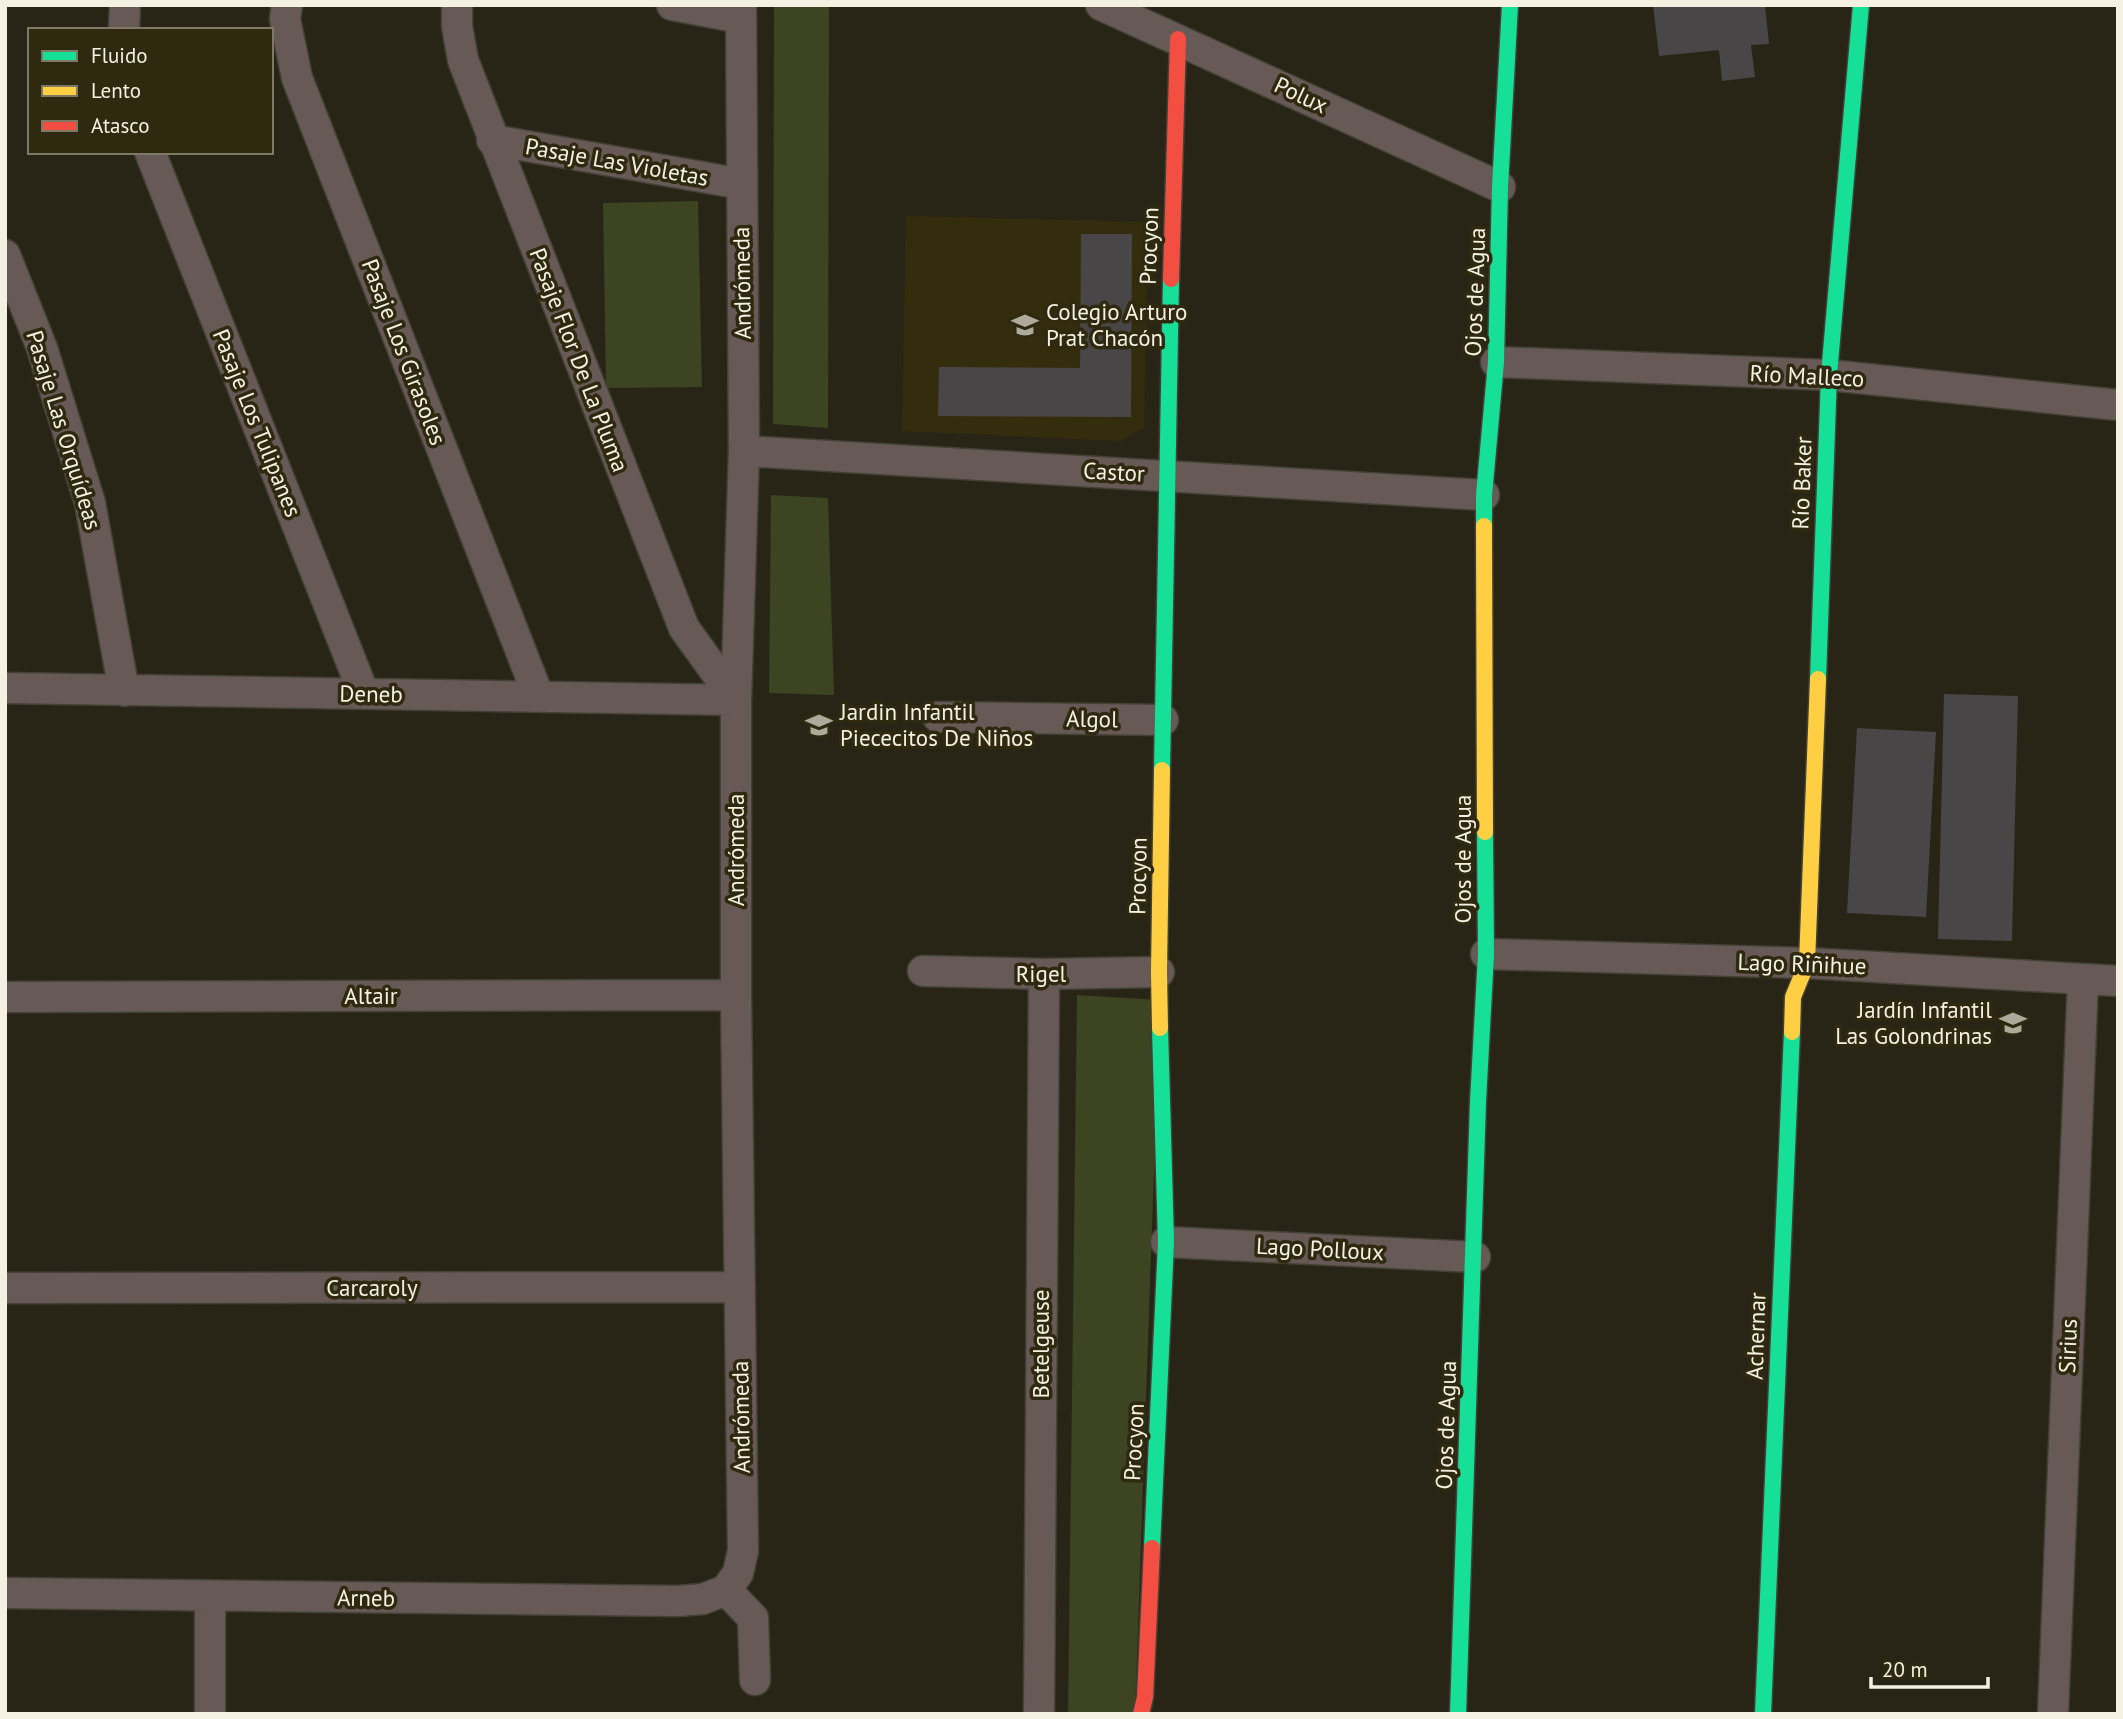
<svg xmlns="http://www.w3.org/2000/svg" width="2123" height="1719" font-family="'PT Sans',sans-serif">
  <rect width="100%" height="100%" fill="#282517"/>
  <path fill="#342d0d" d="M906 216 1148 222 1144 428 1120 441 902 431Z"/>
  <path fill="#3c4422" d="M774 5H829L828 428 773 424Z
    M698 201 702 387 606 388 603 203Z
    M771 495 828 498 834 695 769 693Z
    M1077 995 1160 1000 1135 1714H1068Z"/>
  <path fill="#484647" d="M1653 5H1765L1769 44 1751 45 1755 77 1722 81 1719 50 1659 56Z
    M1081 234H1132L1131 417 938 416 939 367 1080 368Z
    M1944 694 2018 696 2012 941 1938 939Z
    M1857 728 1936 732 1926 917 1847 913Z"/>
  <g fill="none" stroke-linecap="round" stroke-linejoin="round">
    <defs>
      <path id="street" d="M287 5 285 19 297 78 538 695
        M457 5V26L463 60 684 628 736 700
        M672 5 741 18
        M1101 5 1500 187
        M124 30 125 5
        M492 140 742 184
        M150 152 364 694
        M5 255 42 348 90 503 124 691
        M1496 362 1829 375 2118 405
        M744 451 1484 495
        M5 688 736 700
        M938 717 1163 720
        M1486 954 1807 963 2118 981
        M923 971 1044 974 1159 972
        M5 997 736 995
        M1166 1242 1475 1257
        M5 1288 739 1287
        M726 1590 738 1573 743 1551 736 995V700L744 451 741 5
        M726 1590 753 1618 755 1680
        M5 1593 678 1601 703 1599 726 1590
        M210 1714V1596
        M1039 1714 1044 974
        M2053 1714 2083 979"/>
      <path id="fast" d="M1484 526V495L1496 362 1500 187 1510 5
        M1818 679 1829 375 1861 5
        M1162 770 1171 279
        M1152 1548 1166 1242 1160 1028
        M1458 1714 1478 1102 1486 954 1485 832
        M1763 1714 1792 1032"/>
      <path id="slow" d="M1484 526 1485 832
        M1160 1028 1159 972 1162 770
        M1792 1032 1793 997 1807 963 1818 679"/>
      <path id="jam" d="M1171 279 1178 39
        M1141 1714 1145 1697 1152 1548"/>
    </defs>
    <use href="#street" stroke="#434135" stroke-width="33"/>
    <use href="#fast" stroke="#434135" stroke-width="19"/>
    <use href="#slow" stroke="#434135" stroke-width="19"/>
    <use href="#jam" stroke="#434135" stroke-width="19"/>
    <use href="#street" stroke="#675a56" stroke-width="30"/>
    <use href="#fast" stroke="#16e098" stroke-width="16"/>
    <use href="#slow" stroke="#ffcf43" stroke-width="16"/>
    <use href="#jam" stroke="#f24e42" stroke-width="16"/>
  </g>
  <defs>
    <symbol id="school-bare" viewBox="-9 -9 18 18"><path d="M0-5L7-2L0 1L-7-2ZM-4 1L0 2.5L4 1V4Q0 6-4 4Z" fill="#adaa9b" stroke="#2f2910" stroke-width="2.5" paint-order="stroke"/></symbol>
  </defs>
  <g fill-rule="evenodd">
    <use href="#school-bare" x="1006" y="306" width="38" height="38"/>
    <use href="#school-bare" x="800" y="706" width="38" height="38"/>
    <use href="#school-bare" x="1994" y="1004" width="38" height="38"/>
  </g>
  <g text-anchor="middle" stroke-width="7" stroke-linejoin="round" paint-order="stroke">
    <g font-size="23" fill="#f5f1e2" stroke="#2f2910">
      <text transform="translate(1301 95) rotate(25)" y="8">Polux</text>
      <text transform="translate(617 162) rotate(10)" y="8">Pasaje Las Violetas</text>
      <text transform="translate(1149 246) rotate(-88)" y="8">Procyon</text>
      <text transform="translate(742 283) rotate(-91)" y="8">Andrómeda</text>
      <text transform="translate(1475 292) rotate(-88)" y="8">Ojos de Agua</text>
      <text transform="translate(404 352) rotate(69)" y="8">Pasaje Los Girasoles</text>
      <text transform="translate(579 360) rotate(69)" y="8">Pasaje Flor De La Pluma</text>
      <text transform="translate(1807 376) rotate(3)" y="8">Río Malleco</text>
      <text transform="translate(257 423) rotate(68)" y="8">Pasaje Los Tulipanes</text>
      <text transform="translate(64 430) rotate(73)" y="8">Pasaje Las Orquídeas</text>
      <text transform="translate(1114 472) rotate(3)" y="8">Castor</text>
      <text transform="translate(1802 483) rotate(-88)" y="8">Río Baker</text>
      <text transform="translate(371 694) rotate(1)" y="8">Deneb</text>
      <text transform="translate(1092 719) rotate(1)" y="8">Algol</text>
      <text transform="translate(736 850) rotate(-90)" y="8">Andrómeda</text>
      <text transform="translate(1463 859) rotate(-90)" y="8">Ojos de Agua</text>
      <text transform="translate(1138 876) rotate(-89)" y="8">Procyon</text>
      <text transform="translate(1802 964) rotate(2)" y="8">Lago Riñihue</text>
      <text x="1041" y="982">Rigel</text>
      <text x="371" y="1004">Altair</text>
      <text transform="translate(1320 1249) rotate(3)" y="8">Lago Polloux</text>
      <text x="372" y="1296">Carcaroly</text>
      <text transform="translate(1756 1336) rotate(-88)" y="8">Achernar</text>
      <text transform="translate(1041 1344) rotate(-90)" y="8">Betelgeuse</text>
      <text transform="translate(2068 1346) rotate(-88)" y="8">Sirius</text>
      <text transform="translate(741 1417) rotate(-91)" y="8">Andrómeda</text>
      <text transform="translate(1446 1425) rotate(-88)" y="8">Ojos de Agua</text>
      <text transform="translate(1134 1442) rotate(-87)" y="8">Procyon</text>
      <text transform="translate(366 1598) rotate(1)" y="8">Arneb</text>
    </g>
    <g font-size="23" fill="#f5f1e2" stroke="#2f2910" text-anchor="start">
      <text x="1046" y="320">Colegio Arturo<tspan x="1046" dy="26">Prat Chacón</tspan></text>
      <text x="840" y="720">Jardin Infantil<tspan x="840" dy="26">Piececitos De Niños</tspan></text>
      <text x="1992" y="1018" text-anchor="end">Jardín Infantil<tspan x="1992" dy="26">Las Golondrinas</tspan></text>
    </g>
  </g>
  <rect width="2123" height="1719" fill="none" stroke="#f5f1e2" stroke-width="14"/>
  <rect x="28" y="28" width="245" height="126" fill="#2f2910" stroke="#7e7964" stroke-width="2"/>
  <rect x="42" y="51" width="35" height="10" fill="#16e098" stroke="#7e7964" stroke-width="2"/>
  <text x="91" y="63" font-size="21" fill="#f5f1e2">Fluido</text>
  <rect x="42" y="86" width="35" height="10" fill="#ffcf43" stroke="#7e7964" stroke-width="2"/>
  <text x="91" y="98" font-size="21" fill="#f5f1e2">Lento</text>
  <rect x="42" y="121" width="35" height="10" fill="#f24e42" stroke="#7e7964" stroke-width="2"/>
  <text x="91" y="133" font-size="21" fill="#f5f1e2">Atasco</text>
  <path d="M1871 1677v10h117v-10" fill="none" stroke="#f5f1e2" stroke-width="3.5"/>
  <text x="1882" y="1677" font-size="21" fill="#f5f1e2" stroke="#2f2910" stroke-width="5" paint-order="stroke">20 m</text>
</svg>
